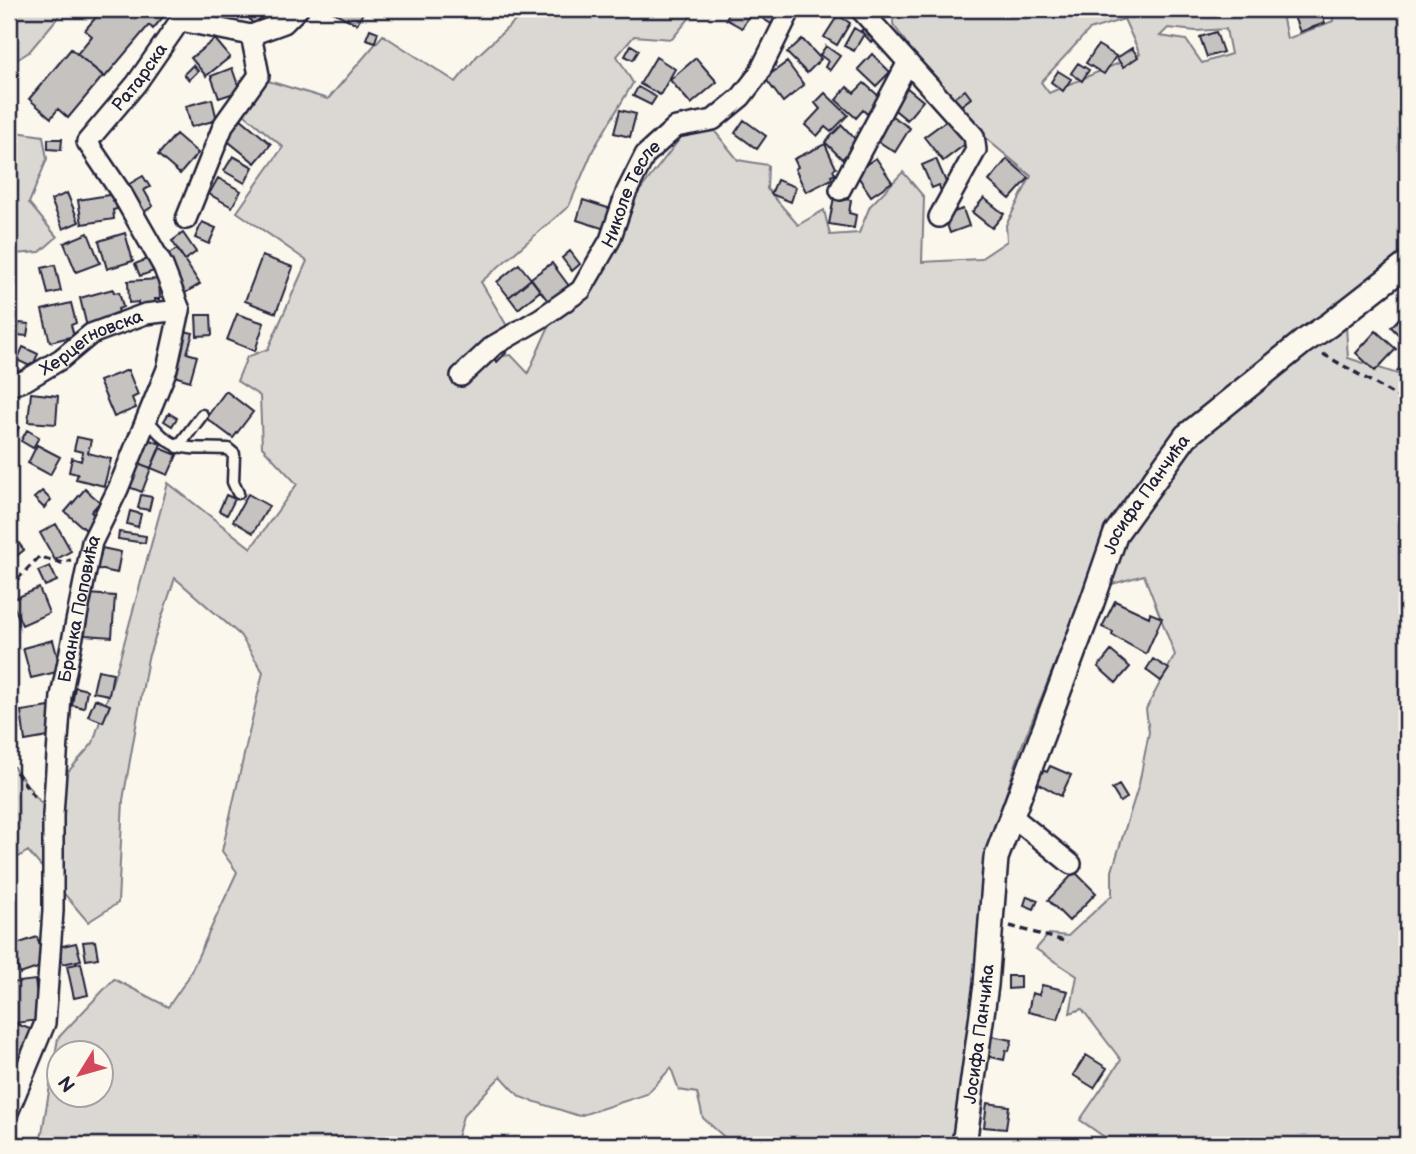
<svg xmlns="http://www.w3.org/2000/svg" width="1416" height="1154" font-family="'Balsamiq Sans',sans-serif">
  <rect width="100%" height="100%" fill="#fbf7ec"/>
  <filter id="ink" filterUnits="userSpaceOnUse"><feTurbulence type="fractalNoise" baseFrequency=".0143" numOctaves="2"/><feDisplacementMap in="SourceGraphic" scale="14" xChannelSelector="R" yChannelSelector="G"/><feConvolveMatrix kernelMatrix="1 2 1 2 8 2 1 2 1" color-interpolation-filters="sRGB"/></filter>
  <g filter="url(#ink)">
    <path fill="#dbd8d3" stroke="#7e7d87" stroke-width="2" fill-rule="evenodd" d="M9 9H65L29 52 9 65Z
      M528 9H697L672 39 634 36 617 56 633 83 593 150 569 206 481 282 507 326 483 358 511 355 528 373 549 326 638 193 682 136 713 129 738 160 768 165 767 189 798 225 824 210 830 235 859 233 870 206 903 172 924 197 922 262 980 259 1007 241 1006 225 1031 176 971 126 916 57 893 24 894 9H1241L1245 13 1261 9H1281L1287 39 1333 21V9H1407V272L1346 326 1348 358 1407 377V1145H1116L1080 1120 1121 1060 1082 1009 1070 1013 1077 976 1036 949 1049 934 1068 936 1112 895V871L1139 784 1149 732 1146 709 1175 655 1144 575 1084 592 1021 748 990 844 956 1145H733L703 1118 697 1093 679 1090 671 1068 647 1094 579 1116 520 1097 501 1076 463 1116 455 1145H40L58 1038 114 979 168 1007 188 978 237 872 222 851 263 672 240 635 175 578 148 658 123 800 118 903 88 922 28 851 9 863V766L12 765 41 803 93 743 120 658 168 483 251 548 297 484 262 447 260 396 237 381 247 357 268 349 307 261 237 212 283 147 239 110 265 80 328 99 383 35 456 82 477 56ZM1124 19 1140 54 1049 93 1041 82 1089 30ZM1168 28 1196 31 1226 29 1231 54 1202 63 1186 40 1160 36ZM60 1052H102V1094H60Z
      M9 131 43 136 47 159 29 203 57 237 40 252 14 254 15 295 9 297Z"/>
    <path fill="#c6c2c0" stroke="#22223b" stroke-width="2" d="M103 9H165L168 11 153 29 149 25 105 77 77 54 92 36 85 30Z
      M243 9H274V10L253 24Z
      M327 9H365L357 24Z
      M721 9H753L742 28 726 19 729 13Z
      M761 9H777L781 12 773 25 757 15Z
      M806 9H826L820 17Z
      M1291 9H1320L1325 23 1300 32Z
      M838 15 850 23 837 45 824 37Z
      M868 23 879 34 871 42 861 31Z
      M854 28 864 34 854 51 844 46Z
      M370 29 378 32 375 42 366 39Z
      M1216 32 1223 52 1207 57 1200 37Z
      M215 39 230 57 206 76 191 58Z
      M802 39 821 59 807 73 787 53Z
      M631 45 639 50 633 60 625 56Z
      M1098 45 1116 56 1104 74 1086 63Z
      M826 46 840 56 830 70 825 67 828 61 820 55Z
      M1132 48 1138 57 1123 67 1117 58Z
      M71 49 103 76 68 118 58 109 51 118 29 99Z
      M872 54 890 72 876 86 858 69Z
      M656 57 675 69 660 95 640 84Z
      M696 58 717 82 691 104 670 80Z
      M787 62 804 85 783 102 765 78Z
      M1078 63 1089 70 1082 81 1071 73Z
      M193 65 198 71 189 80 184 74Z
      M232 68 240 91 219 98 211 76Z
      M1058 71 1071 79 1063 91 1051 82Z
      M864 83 881 98 867 114 863 110 856 118 836 100 847 87 854 93Z
      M638 87 656 97 651 105 633 96Z
      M906 87 923 101 907 120 890 106Z
      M965 90 971 98 958 108 952 99Z
      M825 93 848 115 831 132 825 127 817 136 805 125 820 109 815 103Z
      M212 99 217 120 191 127 186 106Z
      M620 110 636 114 630 137 614 133Z
      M889 114 910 128 895 152 873 138Z
      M240 118 271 144 255 163 224 138Z
      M950 118 968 142 943 161 924 137Z
      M744 120 766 136 757 149 735 133Z
      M842 125 859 143 842 159 825 142Z
      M176 134 198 153 180 174 158 155Z
      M48 139H62L61 150 48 149Z
      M825 144 836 168 833 170 835 174 831 176 832 179 806 192 795 169 798 167 794 159Z
      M233 156 253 167 245 183 224 171Z
      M876 158 892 182 871 196 855 172Z
      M936 159 949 189 941 192 939 185 932 188 922 165Z
      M1007 159 1029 178 1010 199 989 181Z
      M143 176 150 187 144 190 153 206 141 214 124 187Z
      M218 178 241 191 232 207 209 194Z
      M777 180 796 187 791 202 771 194Z
      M67 193 79 222 63 229 51 200Z
      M115 194 117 209 113 210 114 219 82 224 78 200Z
      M834 197 851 200 849 213 856 215 854 228 829 224Z
      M984 198 1004 214 992 228 972 212Z
      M583 200 611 209 605 229 577 220Z
      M952 206 954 212 963 209 969 226 950 233 944 215Z
      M202 222 216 228 209 244 195 238Z
      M88 233 100 263 76 272 64 243Z
      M125 233 133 261 107 269 99 241Z
      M183 233 196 252 185 260 172 241Z
      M177 249 200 284 185 293 162 258Z
      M570 251 580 264 572 271 562 258Z
      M262 256 293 267 276 313 245 301Z
      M152 257 157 270 140 276 135 264Z
      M552 263 569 286 548 301 531 278Z
      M519 264 531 279 509 297 497 282Z
      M55 265 61 291 48 294 42 268Z
      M159 279 160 299H155L156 310 139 311 138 302 129 303 128 281Z
      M531 279 540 291 518 309 509 297Z
      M113 289 114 293 119 292 123 307 118 309 121 318 87 327 80 298Z
      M71 303 76 323 71 325 74 336 50 342 42 310Z
      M1407 310V343L1391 327Z
      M237 314 264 323 255 351 227 340Z
      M196 315H211L212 335 197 336Z
      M19 323 29 324 27 336 17 335Z
      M184 331 193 333 187 353 197 356 190 381 171 375Z
      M1376 331 1396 349 1375 371 1356 353Z
      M499 346 506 353 497 362 491 355Z
      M23 347 38 354 32 367 17 360Z
      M1407 360V381L1397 371Z
      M128 370 138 395 132 398 136 408 114 417 99 381Z
      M226 391 253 412 233 438 206 418Z
      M31 393 58 396 56 424 28 422Z
      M169 413 177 418 172 426 164 421Z
      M9 422 19 427 9 448Z
      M27 430 39 437 33 448 21 441Z
      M77 437 91 440 88 453 111 459 104 486 76 479 78 474 69 472 72 458 81 461 83 452 74 450Z
      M145 438 161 444 151 468 135 462Z
      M37 445 60 457 50 475 28 463Z
      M160 448 177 455 168 475 151 468Z
      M135 462 151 468 142 492 126 486Z
      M85 489 100 502 91 512 97 518 86 530 65 512Z
      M42 491 51 500 44 508 34 498Z
      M248 494 269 506 253 533 233 521Z
      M141 495 152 497 149 510 138 508Z
      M226 495 235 499 227 515 219 511Z
      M130 511 141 514 138 527 127 524Z
      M56 524 71 551 55 560 40 533Z
      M9 530 24 550 9 562Z
      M119 532 146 536 145 543 118 539Z
      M102 548 121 552 117 573 94 568 95 562H99Z
      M50 566 57 581 45 586 38 571Z
      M39 588 49 613 22 625 11 600Z
      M88 594 115 596 112 637 85 635Z
      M1115 601 1149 617 1150 613 1162 618 1146 654 1112 635 1113 632 1102 627Z
      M53 640 61 671 31 678 23 648Z
      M1111 651 1130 667 1116 683 1098 667Z
      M1153 659 1169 669 1161 681 1146 670Z
      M98 670 113 673 109 695 93 692Z
      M75 687 87 690 84 708 72 705Z
      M95 699 110 705 103 722 88 716Z
      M50 707 54 736 25 741 21 711Z
      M1050 766 1071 775 1061 796 1029 778 1034 767 1047 772Z
      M1119 785 1127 798 1120 802 1112 789Z
      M1075 872 1096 893 1069 921 1048 900Z
      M1027 896 1038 900 1034 909 1024 905Z
      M37 937 46 965 20 974 11 946Z
      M95 941 98 958 86 960 83 942Z
      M76 943 81 960 63 964 58 947Z
      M81 963 88 995 74 998 67 966Z
      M1008 976H1020V988L1008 989Z
      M35 980 40 1020 15 1023 10 983Z
      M1042 985 1068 991 1058 1019 1028 1012 1032 993 1039 995Z
      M17 1024 35 1031 23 1060 9 1054V1044Z
      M991 1036 1012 1040 1009 1051 1006 1050 1004 1060 987 1056Z
      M1086 1055 1107 1068 1094 1088 1073 1075Z
      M987 1103 1009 1106 1006 1129 984 1127Z"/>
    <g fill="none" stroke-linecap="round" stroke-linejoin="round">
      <defs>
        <path id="service" d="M147 419C175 455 186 447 228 449L234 454 233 482 238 493
          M178 447 202 415"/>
        <g id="minor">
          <path d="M860 9 974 136 976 150 939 217"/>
          <path d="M181 21 251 35 284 23 298 9"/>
          <path d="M840 190 907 64"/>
          <path d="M186 219 224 124 259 75 251 35"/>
          <path id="s1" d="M461 376 493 346 541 318 581 290 610 240 626 193 645 155 676 127 713 120 741 97 758 75 791 9"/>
          <path id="s2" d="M9 386 26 380 61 359 91 334 145 314 180 310"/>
          <path d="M1012 816 1071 864"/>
          <path id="s3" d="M9 1110 45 1023 53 911V815L61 696 92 542 118 489 167 369 180 310 163 266 122 194 87 142 136 84 188 9"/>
        </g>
        <g id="tertiary">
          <path id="s4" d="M964 1145 986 985 996 858 1089 611 1116 533 1186 436 1303 342 1329 325 1407 264"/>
        </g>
      </defs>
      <use href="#service" stroke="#22223b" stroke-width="15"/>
      <use href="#minor" stroke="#22223b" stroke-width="24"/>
      <use href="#tertiary" stroke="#22223b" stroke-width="28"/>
      <path stroke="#22223b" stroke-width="3.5" stroke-dasharray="7 5" stroke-linecap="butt" d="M1323 354 1407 402
        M9 588 39 557 62 563 71 560
        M9 762 36 799
        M1010 926 1068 942"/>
      <use href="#service" stroke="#fbf7ec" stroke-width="10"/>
      <use href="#minor" stroke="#fbf7ec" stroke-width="19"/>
      <use href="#tertiary" stroke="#fbf7ec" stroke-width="23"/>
    </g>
  </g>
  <g text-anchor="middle" stroke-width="5" stroke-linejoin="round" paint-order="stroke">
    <g font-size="18" fill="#22223b" stroke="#fbf7ec">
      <text dy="6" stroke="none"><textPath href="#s3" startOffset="1104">Ратарска</textPath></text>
      <text dy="6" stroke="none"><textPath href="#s1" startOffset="257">Николе Тесле</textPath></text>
      <text dy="6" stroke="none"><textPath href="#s2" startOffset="94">Херцегновска</textPath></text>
      <text dy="6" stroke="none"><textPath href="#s4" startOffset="684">Јосифа Панчића</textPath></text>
      <text dy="6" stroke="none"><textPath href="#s3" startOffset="511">Бранка Поповића</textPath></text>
      <text dy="6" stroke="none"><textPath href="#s4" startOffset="112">Јосифа Панчића</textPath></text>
    </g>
  </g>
  <rect width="1416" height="1154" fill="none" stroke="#fbf7ec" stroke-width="35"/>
  <rect x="18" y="18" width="1381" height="1119" fill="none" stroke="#22223b" stroke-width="2.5" filter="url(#ink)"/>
  <g transform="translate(80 1074) rotate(233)"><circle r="33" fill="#fbf7ec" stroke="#a4a2a5" stroke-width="2"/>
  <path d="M0-5L12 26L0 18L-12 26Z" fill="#d1495b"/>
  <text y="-10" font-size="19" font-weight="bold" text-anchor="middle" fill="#22223b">N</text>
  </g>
</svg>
